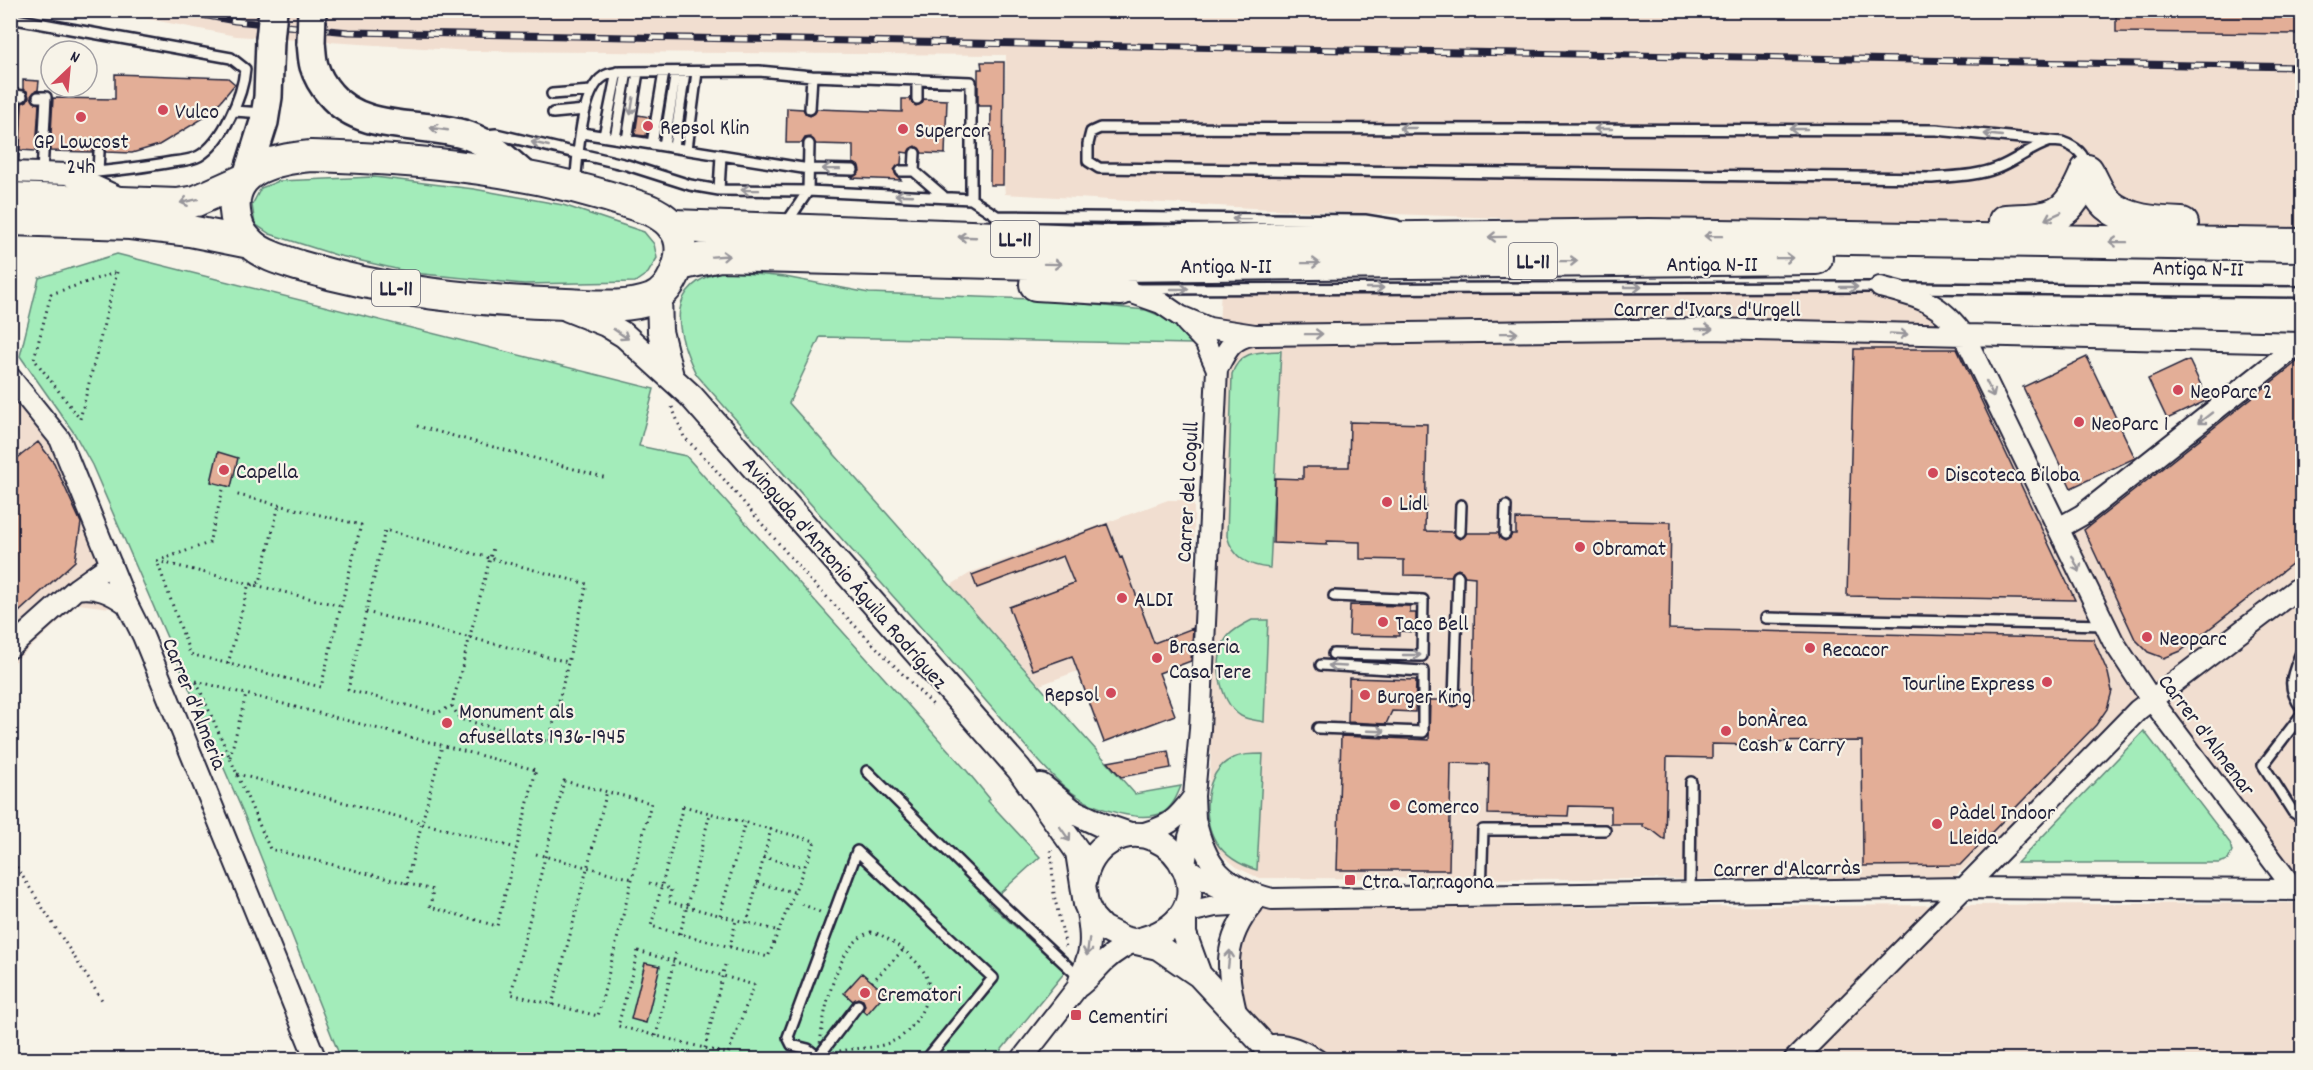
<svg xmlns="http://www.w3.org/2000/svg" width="2313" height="1070" font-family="Dekko,sans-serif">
  <rect width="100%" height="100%" fill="#f7f3e8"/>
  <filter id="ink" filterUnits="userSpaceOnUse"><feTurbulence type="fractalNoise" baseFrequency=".0167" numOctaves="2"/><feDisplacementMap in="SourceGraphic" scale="12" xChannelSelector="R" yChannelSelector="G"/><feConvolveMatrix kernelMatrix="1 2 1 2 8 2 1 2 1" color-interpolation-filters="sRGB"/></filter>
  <g filter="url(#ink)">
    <path fill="#f1ded0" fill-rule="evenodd" d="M107 11H2302V246L1306 211 1005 194 1003 172 1006 55 470 51 236 36Z
      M1880 287 1940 308 2062 526 2302 349V890L2151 699 1951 880 1259 878 1238 868 1223 856 1214 844 1207 819 1211 755 1205 600 1221 288Z
      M10 364 73 446 141 612 78 604 11 665Z
      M1168 500H1194L1195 627 1040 685 951 585 972 572ZM1122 557 1149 628 1033 670 1009 607 1074 583 1072 576Z
      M2302 903V1059H1286L1241 1001 1240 944 1261 909Z"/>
    <path fill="#a3ecba" stroke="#62877a" stroke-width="1.5" d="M374 177 474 189 563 205 644 232 654 244 657 258 648 273 635 282 524 284 413 273 336 255 270 234 255 224 252 205 261 188 279 181Z
      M117 254 654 389 639 446 686 456 967 771 990 799 988 801 1040 857 989 903 1065 972 994 1059H341L243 812 92 465 74 433 20 356 39 278Z
      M724 271 785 277 869 293 1032 299 1146 310 1168 319 1178 326 1193 344 820 337 789 403 1135 794 1181 786C1177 796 1173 806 1164 812 1142 824 1096 809 1077 796 1058 784 1043 765 1028 749 1004 722 980 694 956 667 869 569 782 473 696 374 675 331 664 285 724 271Z
      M1281 351 1270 568C1248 566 1233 558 1227 536L1232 374C1240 350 1259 352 1281 351Z
      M1252 620H1268L1264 722C1256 720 1248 720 1241 716 1218 702 1212 655 1228 636 1234 629 1244 624 1252 620Z
      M2144 731 2230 843 2232 852 2228 860 2219 863H2017Z
      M1263 754 1257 870C1240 865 1226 857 1216 842 1201 818 1204 773 1231 759 1241 754 1252 754 1263 754Z"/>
    <path fill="#e3ae97" stroke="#22223b" stroke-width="1.5" d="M2116 10H2302V34L2116 32Z
      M981 62H1004L1003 185H990L991 106H978V69H982Z
      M115 74 228 78 235 84 221 101 202 119 159 145 132 153 106 152 103 147 99 145 94 148 92 152 50 151 53 98 115 99Z
      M23 80 39 81 38 90 34 92 31 96 34 102 39 104 36 151 20 150 22 103 27 101 29 97 27 91 23 89Z
      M902 99H910L912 103 916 106 921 104 924 99 947 100 945 154 922 153 919 148 915 146 910 149 908 153 902 152 901 164 897 166 894 170 896 175 901 180 852 178 860 171 859 166 853 163V145L816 144 810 137 805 138 802 143H786L787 108 803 109 806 114 810 116 815 113 817 109 902 112Z
      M638 115 650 117 646 136 635 135Z
      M1854 349H1957L2075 600 1847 596Z
      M2087 357 2135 458 2071 488 2023 387Z
      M2302 358V556L2181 651 2164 658 2148 652 2135 639 2084 530Z
      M2189 360 2208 400 2167 419 2148 379Z
      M1350 422 1427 424 1425 531 1453 532 1456 537 1460 539 1467 533H1498L1501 539 1505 541 1510 538 1512 534H1516V519L1671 522 1669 629 2093 639 2108 673 2112 691 2107 709 2096 725 1960 865 1863 866 1862 741 1756 742V745L1712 744V758L1667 757 1665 840 1652 830 1643 827V824H1611V807L1569 806 1568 816 1488 814 1489 764 1451 763 1449 870H1337L1341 736 1429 740 1430 700H1447L1450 705 1454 707 1459 704 1461 700H1473L1475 577 1465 576 1462 571 1458 569 1453 572 1451 576 1404 575V560L1360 559V542L1327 541V545L1273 543 1275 478 1303 479V467H1349Z
      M38 442 54 463 81 523 75 561 10 620V464Z
      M218 452 238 458 231 487 211 482Z
      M1107 524 1120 558 1122 557 1154 643 1193 628 1191 661 1159 673 1175 715 1104 742 1072 656 1033 670 1009 607 1074 583 1063 556 977 588 972 575Z
      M1350 605 1410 606V613H1416V632L1399 631V636L1349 635Z
      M1349 678 1416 680 1415 712 1392 711 1386 724 1348 722Z
      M1168 751 1171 768 1121 777 1108 762Z
      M645 963 660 966 646 1023 631 1019Z
      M862 973 885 993 867 1014 863 1010 865 1005 863 1000 858 998 853 1001 844 993Z"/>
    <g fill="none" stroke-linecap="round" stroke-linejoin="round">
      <defs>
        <path id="service" d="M10 18 231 58 245 69C243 95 223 142 199 156 192 160 181 161 172 162 140 168 109 171 77 174
          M552 94 591 91
          M38 97H46L42 173
          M917 99V81
          M810 109 812 76
          M234 111 264 113
          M553 113 585 110
          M582 133 809 169 853 170
          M485 135 496 134 627 165 690 185 719 190 808 191 809 144
          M604 136 617 72
          M615 138 627 72
          M627 140 638 72
          M2051 141C2031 147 2016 161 1997 168 1977 176 1953 176 1932 178L1099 168 1088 161V144L1091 132 1100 128 1936 130 2062 142C2076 147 2084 153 2087 168
          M652 144 664 72
          M664 146 676 72
          M674 147 685 72
          M687 149 697 72
          M915 153 914 171 943 196
          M901 171H914
          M12 172 16 95 22 96
          M98 172 99 152
          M575 185C578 159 580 92 603 77 608 73 615 73 621 72L759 71 812 76 971 82V199
          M719 190 721 155
          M785 225 808 191 971 199 997 216 1365 220 1396 225
          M1907 288 2302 292
          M1139 289 1881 287
          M1460 532 1461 505
          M1505 534 1506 506
          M1766 618 2105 625
          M2302 650C2292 676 2285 685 2302 709
          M1333 654 1422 656 1423 600 1334 596
          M1454 700 1458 576
          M2302 714 2263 765 2293 812 2302 818
          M1318 728 1423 732V671L1321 665
          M867 771 995 898 1079 977
          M1690 892 1691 782
          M1481 895 1483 830H1605
          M819 1056 858 1005
          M822 1060 808 1049 792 1045 788 1037 857 851 993 978 926 1060"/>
        <path id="minor" d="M10 172 68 174 116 196
          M1880 287C1919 297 1941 302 1965 337L2113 641 2151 699 2294 889
          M1121 289 1161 303 1180 316 1209 328 1255 335 1710 329 2302 343
          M1186 322 1205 342 1217 369
          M10 377 60 439 127 604 143 636 316 1060
          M2059 528 2082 515 2300 343
          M76 589C97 586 110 592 127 604
          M10 648 76 589 111 564
          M1195 819C1206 867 1222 886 1272 899L1964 888 2302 890
          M1137 835C1168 827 1175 822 1194 796
          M1235 893C1216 888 1201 878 1185 866L1189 837 1195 819 1194 796 1200 729 1217 369C1226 352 1231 338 1252 335
          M1184 913 1215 906 1249 904
          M1077 988C1080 975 1087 963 1089 950 1092 936 1088 920 1086 906
          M1237 1016C1226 972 1222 941 1253 904
          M1266 1046C1284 1041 1302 1050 1317 1060
          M1021 1060 1077 988C1089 980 1096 969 1106 960 1115 952 1125 946 1136 941
          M1794 1060 1964 888 2138 710 2302 585"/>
        <path id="tertiary" d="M659 295 660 331 671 376
          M568 309 606 324 624 335 691 396 1019 769 1078 852 1086 904 1092 917 1102 928 1124 939 1158 947 1199 975 1278 1060
          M1041 786 1072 811 1104 826 1130 835
          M1084 882C1087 864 1095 851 1110 842 1172 806 1239 918 1136 941
          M1184 913V934L1199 975"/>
        <path id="secondary" d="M311 43C312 50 312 59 314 66 317 76 323 86 330 94 363 134 424 120 469 136 491 144 507 160 525 176
          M247 176 264 122 268 97 270 40"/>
        <path id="primary" d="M311 156C423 159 534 170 641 207 658 212 677 224 680 243 683 262 671 291 652 299 626 309 594 305 566 304 476 301 387 292 300 266 284 261 262 255 250 243 241 235 236 223 235 211 230 168 278 159 311 156Z
          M10 198 177 204 196 201 243 180
          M10 220 130 224 190 231 250 243"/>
        <path id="trunk" d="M2087 171C2093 181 2098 196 2107 204 2127 222 2157 223 2182 224
          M2005 221C2055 219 2067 220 2087 171
          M673 226 1110 242 1649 235 2302 245
          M680 264 720 255 1116 265 1816 258
          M1036 284 1121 289"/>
      </defs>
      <use href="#service" stroke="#22223b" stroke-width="14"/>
      <use href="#minor" stroke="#22223b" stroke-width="24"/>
      <use href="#tertiary" stroke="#22223b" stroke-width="28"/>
      <use href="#secondary" stroke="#22223b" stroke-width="32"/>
      <use href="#primary" stroke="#22223b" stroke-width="34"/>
      <use href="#trunk" stroke="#22223b" stroke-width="36"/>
      <path stroke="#22223b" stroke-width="3" stroke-dasharray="1.5 4.5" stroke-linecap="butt" d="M117 272 80 419 34 359 51 294Z
        M672 407 684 437 709 462 810 580 933 705
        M417 426 607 478
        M223 490 209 543 157 561 190 654 321 687 361 525 234 494
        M157 561 341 606
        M366 612 568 662
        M228 664 248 587 260 582 279 505
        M196 681 536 770 497 926 430 907 433 890 270 849Z
        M452 706 460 719 549 742 587 584 385 530 348 690 437 713 452 706 490 558 494 545
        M230 757 246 695
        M237 774 516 848
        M564 781 651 803 598 1016 511 994Z
        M683 806 815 841 768 957 651 926Z
        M1051 850 1054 895 1066 947
        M536 854 633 879
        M10 857 102 1000
        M763 857 804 867
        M649 883 671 889 669 902 779 931
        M757 883 794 892
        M406 884 442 746
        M802 904 822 913
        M720 915 745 822
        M747 923 771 829
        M871 932C888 934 926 965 928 982 930 1002 915 1028 899 1038 881 1049 865 1047 846 1050 837 1051 828 1054 819 1056 821 1023 834 943 871 932Z
        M680 934 710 813
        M730 947 736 920
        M638 951 754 985 728 1054 618 1026Z
        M872 982 903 950
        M552 1005 607 791
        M656 1036 676 952
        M705 1048 725 965"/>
      <use href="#service" stroke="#f7f3e8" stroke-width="9"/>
      <use href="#minor" stroke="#f7f3e8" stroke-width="20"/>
      <use href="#tertiary" stroke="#f7f3e8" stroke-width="24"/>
      <use href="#secondary" stroke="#f7f3e8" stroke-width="27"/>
      <use href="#primary" stroke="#f7f3e8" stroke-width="30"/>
      <use href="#trunk" stroke="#f7f3e8" stroke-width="32"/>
      <defs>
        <path id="rail" d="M176 10 235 21 349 32 2302 67"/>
      </defs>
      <use href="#rail" stroke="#22223b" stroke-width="7"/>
      <use href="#rail" stroke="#f7f3e8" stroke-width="4.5" stroke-dasharray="14" stroke-linecap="butt"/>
      <defs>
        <path id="secondary-bridge" d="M270 40 273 10
          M311 43 312 10"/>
      </defs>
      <use href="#secondary-bridge" stroke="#22223b" stroke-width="32" stroke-linecap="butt"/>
      <use href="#secondary-bridge" stroke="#f7f3e8" stroke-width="27"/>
    </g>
    <defs><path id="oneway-shaft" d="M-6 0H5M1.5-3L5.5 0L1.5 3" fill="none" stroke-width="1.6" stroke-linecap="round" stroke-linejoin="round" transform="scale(1.5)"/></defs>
    <g stroke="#97959a">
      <use href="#oneway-shaft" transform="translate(632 106) rotate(99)"/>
      <use href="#oneway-shaft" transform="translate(1408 128) rotate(-180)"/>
      <use href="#oneway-shaft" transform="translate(439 129) rotate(-172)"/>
      <use href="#oneway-shaft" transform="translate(1603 129) rotate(-180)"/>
      <use href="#oneway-shaft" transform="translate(1798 129) rotate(-180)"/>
      <use href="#oneway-shaft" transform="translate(1993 135) rotate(-174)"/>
      <use href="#oneway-shaft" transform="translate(540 144) rotate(-167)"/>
      <use href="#oneway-shaft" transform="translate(831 169) rotate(-179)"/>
      <use href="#oneway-shaft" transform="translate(750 190) rotate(-179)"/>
      <use href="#oneway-shaft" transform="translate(904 195) rotate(-178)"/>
      <use href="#oneway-shaft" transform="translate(189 201) rotate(168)"/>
      <use href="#oneway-shaft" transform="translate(2053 216) rotate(156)"/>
      <use href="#oneway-shaft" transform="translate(1241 219) rotate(-179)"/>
      <use href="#oneway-shaft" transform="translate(1713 236) rotate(-179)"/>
      <use href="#oneway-shaft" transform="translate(967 237) rotate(-178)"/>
      <use href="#oneway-shaft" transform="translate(1497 237) rotate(179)"/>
      <use href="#oneway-shaft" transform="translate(2118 242) rotate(-179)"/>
      <use href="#oneway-shaft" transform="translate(721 256) rotate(-4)"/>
      <use href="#oneway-shaft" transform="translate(1785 258) rotate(-1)"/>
      <use href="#oneway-shaft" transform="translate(1569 261) rotate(-1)"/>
      <use href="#oneway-shaft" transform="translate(1311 263) rotate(-1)"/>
      <use href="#oneway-shaft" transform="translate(1053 264) rotate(1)"/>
      <use href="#oneway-shaft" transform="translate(1633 287)"/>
      <use href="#oneway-shaft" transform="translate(1849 287)"/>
      <use href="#oneway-shaft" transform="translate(1375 288)"/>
      <use href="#oneway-shaft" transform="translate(1180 289)"/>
      <use href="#oneway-shaft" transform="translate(1704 329)"/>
      <use href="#oneway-shaft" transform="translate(1509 333) rotate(-1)"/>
      <use href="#oneway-shaft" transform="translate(621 334) rotate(34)"/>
      <use href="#oneway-shaft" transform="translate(1314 334) rotate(-1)"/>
      <use href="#oneway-shaft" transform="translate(1899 334) rotate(3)"/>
      <use href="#oneway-shaft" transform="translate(1990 389) rotate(64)"/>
      <use href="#oneway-shaft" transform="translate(2205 418) rotate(142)"/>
      <use href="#oneway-shaft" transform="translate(2076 564) rotate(65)"/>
      <use href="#oneway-shaft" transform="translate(1412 655)"/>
      <use href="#oneway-shaft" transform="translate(1337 666) rotate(-177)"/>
      <use href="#oneway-shaft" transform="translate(1376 731) rotate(2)"/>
      <use href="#oneway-shaft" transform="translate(1065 834) rotate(55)"/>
      <use href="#oneway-shaft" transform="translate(1088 947) rotate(98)"/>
      <use href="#oneway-shaft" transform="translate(1229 959) rotate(-84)"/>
    </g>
  </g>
  <g fill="#d1495b" stroke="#f7f3e8" stroke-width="2">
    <circle cx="163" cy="110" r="6"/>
    <circle cx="81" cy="117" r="6"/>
    <circle cx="648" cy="126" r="6"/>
    <circle cx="903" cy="129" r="6"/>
    <circle cx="2178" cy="390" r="6"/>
    <circle cx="2079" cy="422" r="6"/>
    <circle cx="224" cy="470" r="6"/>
    <circle cx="1933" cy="473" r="6"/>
    <circle cx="1387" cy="502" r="6"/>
    <circle cx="1580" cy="547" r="6"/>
    <circle cx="1122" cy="598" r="6"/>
    <circle cx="1383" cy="622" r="6"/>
    <circle cx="2147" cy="637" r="6"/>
    <circle cx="1810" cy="648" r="6"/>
    <circle cx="1157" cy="658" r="6"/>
    <circle cx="2047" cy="682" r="6"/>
    <circle cx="1111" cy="693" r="6"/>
    <circle cx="1365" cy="695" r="6"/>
    <circle cx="447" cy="723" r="6"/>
    <circle cx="1726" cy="731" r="6"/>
    <circle cx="1395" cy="805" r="6"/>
    <circle cx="1937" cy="824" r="6"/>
    <rect x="1344" y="874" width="12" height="12" rx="3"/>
    <circle cx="865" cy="993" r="6"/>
    <rect x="1070" y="1009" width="12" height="12" rx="3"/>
  </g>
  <g text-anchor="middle" stroke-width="4.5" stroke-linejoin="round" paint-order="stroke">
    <g fill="#f7f3e8" stroke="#62616f" stroke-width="1.5">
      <rect x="991" y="221" width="48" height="36" rx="4.5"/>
      <rect x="1509" y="243" width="48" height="36" rx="4.5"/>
      <rect x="372" y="270" width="48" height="36" rx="4.5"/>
    </g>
    <g font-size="21" font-weight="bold" fill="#22223b">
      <text x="1015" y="246">LL-11</text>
      <text x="1533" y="268">LL-11</text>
      <text x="396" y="295">LL-11</text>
    </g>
    <g font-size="22" fill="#22223b" stroke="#f7f3e8" text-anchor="start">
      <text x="175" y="118">Vulco</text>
      <text x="660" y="134">Repsol Klin</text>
      <text x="915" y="137">Supercor</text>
      <text x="81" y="148" text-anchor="middle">GP Lowcost<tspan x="81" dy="25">24h</tspan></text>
      <text x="2190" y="398">NeoParc 2</text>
      <text x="2091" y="430">NeoParc 1</text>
      <text x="236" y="478">Capella</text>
      <text x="1945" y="481">Discoteca Biloba</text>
      <text x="1399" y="510">Lidl</text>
      <text x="1592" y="555">Obramat</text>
      <text x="1134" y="606">ALDI</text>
      <text x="1395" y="630">Taco Bell</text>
      <text x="2159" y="645">Neoparc</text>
      <text x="1169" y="653">Braseria<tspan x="1169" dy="25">Casa Tere</tspan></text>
      <text x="1822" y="656">Recacor</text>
      <text x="2035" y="690" text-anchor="end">Tourline Express</text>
      <text x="1099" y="701" text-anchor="end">Repsol</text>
      <text x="1377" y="703">Burger King</text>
      <text x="459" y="718">Monument als<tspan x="459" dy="25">afusellats 1936-1945</tspan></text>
      <text x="1738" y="726">bonÀrea<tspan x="1738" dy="25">Cash &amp; Carry</tspan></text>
      <text x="1407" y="813">Comerco</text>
      <text x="1949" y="819">Pàdel Indoor<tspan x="1949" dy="25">Lleida</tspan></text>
      <text x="1362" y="888">Ctra. Tarragona</text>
      <text x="877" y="1001">Crematori</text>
      <text x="1088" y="1023">Cementiri</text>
    </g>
    <g font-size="22" fill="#22223b" stroke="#f7f3e8">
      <text x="1712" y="271">Antiga N-II</text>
      <text x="1226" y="273">Antiga N-II</text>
      <text transform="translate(2198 267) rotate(1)" y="8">Antiga N-II</text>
      <text x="1707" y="316">Carrer d'Ivars d'Urgell</text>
      <text transform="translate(1186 492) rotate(-87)" y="8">Carrer del Cogull</text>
      <text transform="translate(846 572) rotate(49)" y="8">Avinguda d'Antonio Águila Rodríguez</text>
      <text transform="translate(196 703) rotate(68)" y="8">Carrer d'Almeria</text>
      <text transform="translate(2208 734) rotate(53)" y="8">Carrer d'Almenar</text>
      <text transform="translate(1787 867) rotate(-1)" y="8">Carrer d'Alcarràs</text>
    </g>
  </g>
  <rect width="2313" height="1070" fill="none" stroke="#f7f3e8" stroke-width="36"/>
  <rect x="18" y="18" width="2277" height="1034" fill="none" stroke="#22223b" stroke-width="2" filter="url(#ink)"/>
  <g transform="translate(69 69) rotate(26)"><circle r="28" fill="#f7f3e8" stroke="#a29fa3" stroke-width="1.5"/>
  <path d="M0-4.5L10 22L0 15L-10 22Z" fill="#d1495b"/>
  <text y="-9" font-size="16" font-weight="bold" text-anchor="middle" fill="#22223b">N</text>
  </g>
</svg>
